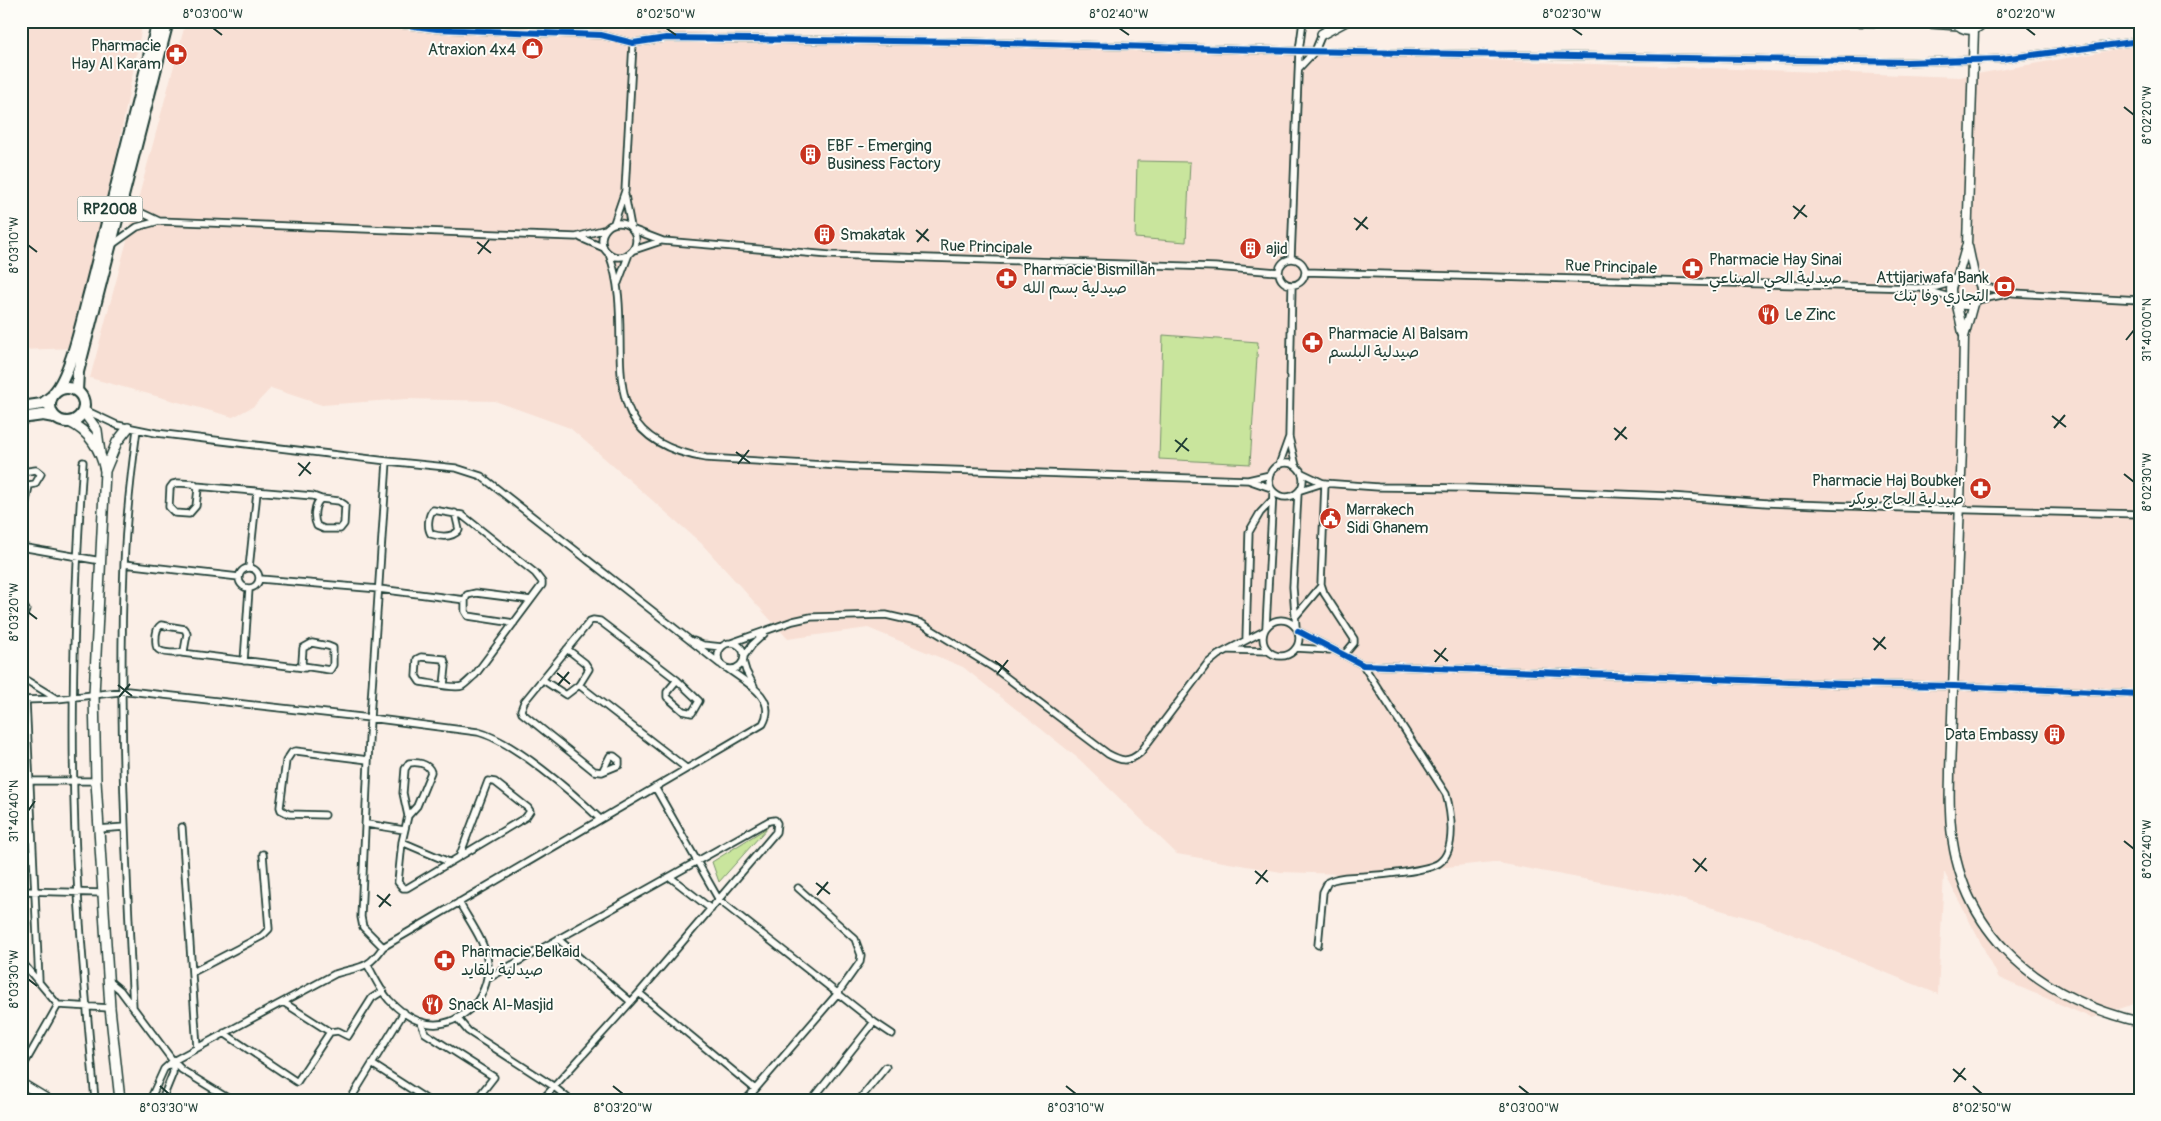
<svg xmlns="http://www.w3.org/2000/svg" width="2161" height="1121" font-family="Pangolin,'Playpen Sans Arabic',sans-serif">
  <rect width="100%" height="100%" fill="#fbefe7"/>
  <filter id="ink" filterUnits="userSpaceOnUse"><feTurbulence type="fractalNoise" baseFrequency=".02" numOctaves="2"/><feDisplacementMap in="SourceGraphic" scale="10" xChannelSelector="R" yChannelSelector="G"/><feConvolveMatrix kernelMatrix="1 2 1 2 8 2 1 2 1" color-interpolation-filters="sRGB"/></filter>
  <g filter="url(#ink)">
    <path fill="#f8dfd4" d="M21 21H143L90 291 73 348 21 350Z
      M186 21H487L551 27 1960 77 2140 45V1002L2092 1018 1999 978 1944 872 1938 994 1760 921 1659 893 1493 862 1373 875 1281 872 1177 854 1079 759 963 667 868 628 788 639 701 543 570 428 495 401 406 399 322 405 271 388 254 406 233 417 90 378Z"/>
    <path fill="#c9e59d" stroke="#749168" d="M1137 161 1190 162 1186 242 1135 238Z
      M1163 335 1258 342 1250 464 1159 459Z
      M768 827 719 882 712 862Z"/>
    <g fill="none" stroke-linecap="round" stroke-linejoin="round">
      <defs>
        <path id="minor" d="M375 21 437 29 601 35 633 43 666 38 971 42 1299 51 1907 62 2002 59 2140 41
          M1299 68 1315 51 1322 34 1333 21
          M625 195 631 227
          M123 198 140 212 159 221
          M602 240a17 17 0 1 1 34 0a17 17 0 1 1-34 0Z
          M614 223 625 191 633 43
          M634 230 663 241 830 255 1215 267 1279 272
          M581 238 604 248
          M113 244 137 227 159 221 576 237 606 229
          M634 250 661 241
          M609 254C641 336 578 437 706 458L858 467 1248 480 1270 475
          M1279 272a13 13 0 1 1 26 0a13 13 0 1 1-26 0Z
          M1291 259 1299 51 1303 21
          M1305 272 1917 288 1936 287 1954 282
          M618 283 629 254
          M1292 285 1289 437 1296 466
          M1980 286 2014 293 2140 300
          M1924 290 1953 298
          M1977 300 2007 294
          M83 409 117 425 156 433 387 461 456 468 481 476 720 664
          M83 462C73 606 69 749 78 893 82 962 89 1031 95 1100
          M1269 480a17 17 0 1 1 34 0a17 17 0 1 1-34 0Z
          M1279 465 1289 437
          M21 472 36 470 41 474 35 484 21 486
          M1302 473 1323 483 1378 487 1466 488 1669 496 1767 503 1935 509 2140 514
          M1248 480 1271 488
          M178 483 194 484 198 489 196 506 189 514 175 513 169 507 170 488 173 484Z
          M1325 483 1321 584 1324 593 1354 639V643L1344 655
          M196 486 313 496 321 499
          M1301 490 1323 483
          M321 499 339 501 345 505 344 524 340 529H324L317 526C313 518 314 504 321 499Z
          M21 526 29 486
          M21 547 101 561
          M124 564 239 577
          M239 578a10 10 0 1 1 20 0a10 10 0 1 1-20 0Z
          M249 568 257 492
          M260 579 379 589 465 600 467 595 476 593 531 600
          M465 600V611L468 616 514 623
          M21 601 26 610 21 623
          M1295 617 1321 586
          M1263 638a18 18 0 1 1 36 0a18 18 0 1 1-36 0Z
          M161 625 185 629 187 634 184 651C179 654 161 654 157 648 155 644 156 639 156 635 157 630 157 628 161 625Z
          M1266 627 1273 492
          M1296 627 1293 587 1298 493
          M1298 631 1363 665 1842 684 1954 686 2140 694
          M1246 640 1249 532 1260 513 1273 499
          M694 641 703 645 722 647
          M312 643 328 646 333 648V665L330 670 303 666 302 662 303 648Z
          M731 643 793 621 811 617 886 615 921 623 994 668 1108 754C1121 761 1128 763 1140 753L1207 664 1218 655 1264 631
          M718 656a13 13 0 1 1 26 0a13 13 0 1 1-26 0Z
          M1296 648 1330 650
          M1229 650 1268 651
          M182 653 305 668
          M744 656 752 645 764 634
          M244 661 249 589
          M743 661 746 671 754 686
          M21 677 57 699 128 691 370 718 478 732C513 741 573 793 600 819
          M543 680 566 695 579 685 589 669 585 663 567 649
          M444 685 446 666 444 659 421 657 417 659 416 676 420 682C429 683 456 689 462 686 466 684 471 678 475 675L542 585V582L535 573 462 515 433 510C428 515 427 528 431 534 441 537 452 538 459 530L455 513
          M579 685 686 768
          M21 700 57 699
          M26 700 39 981
          M602 772 610 756H614L619 760V765L602 772 594 771 522 713 521 710 524 702 590 621 593 620 600 621 677 680 699 701 692 713 683 711 667 697V692L677 680
          M21 781H96
          M655 787 719 900 874 1022 892 1034
          M325 815 289 814 281 810 280 807 286 761 292 752 296 751 368 760
          M408 816 417 806 431 772C428 763 417 762 409 763L405 769 403 793 408 816 402 842 398 882 403 888H407L526 817 530 811 528 808 495 782 488 781 460 855
          M367 824 404 830
          M182 827 197 1048
          M98 829 125 827
          M402 842 449 862
          M670 877 711 909
          M21 891 103 893
          M558 939 631 1002
          M1318 945 1323 892 1328 882C1339 876 1354 877 1366 876 1381 875 1428 871 1439 863 1457 850 1451 812 1446 794L1363 665
          M383 947 363 927 361 917 370 718 387 461
          M21 961 58 1005 110 1008
          M367 964C374 976 380 990 389 1000 414 1026 442 1034 470 1009 482 999 489 980 488 964 486 942 469 921 459 902
          M193 972 262 936 269 929 263 854
          M487 979 769 821 775 820 777 823 776 832 639 993 542 1100
          M108 980 120 990 173 1061 182 1070 231 1100
          M639 993 755 1089
          M133 1007C126 860 118 712 124 565 126 519 131 474 137 429
          M457 1018 468 1031 553 1086 570 1100
          M421 1022 425 1033 494 1077 476 1100
          M330 1032 338 1031 348 1036 372 998 383 991
          M224 1033 297 1082 330 1032 283 1002
          M372 1064 420 1095 416 1100
          M21 1070 58 1005
          M420 1095 427 1100
          M150 1100 164 1069 173 1061 335 974C359 966 367 971 383 947L763 724C778 698 746 682 728 669
          M162 1100 173 1073V1061
          M350 1100 404 1012
          M746 1100 838 993 860 962 861 955 855 939 798 888
          M812 1100 874 1022
          M859 1100 886 1067"/>
        <path id="tertiary" d="M1968 246 1975 279
          M1951 290a15 15 0 1 1 30 0a15 15 0 1 1-30 0Z
          M1957 279 1967 244 1974 29
          M1956 301 1963 333
          M1973 304 1964 337 1962 448 1950 771C1950 784 1949 797 1950 810 1953 927 2032 996 2140 1022
          M21 1083 49 1100"/>
        <path id="primary" d="M1840 21 1916 22 1958 25
          M1955 21C1963 32 1976 32 1984 21
          M1322 34 1346 21
          M83 411 97 430 100 453
          M69 422C89 431 101 450 105 471L94 695 96 781 110 1008 120 1100
          M105 471 117 442 128 428"/>
        <path id="trunk" d="M50 405a17 17 0 1 1 34 0a17 17 0 1 1-34 0Z
          M77 391 78 372 168 21
          M54 393C71 375 83 315 90 290 113 200 135 111 158 21
          M21 407 42 404 51 397
          M21 418 43 415 54 417"/>
      </defs>
      <use href="#minor" stroke="#1f3d34" stroke-width="9"/>
      <use href="#tertiary" stroke="#1f3d34" stroke-width="11"/>
      <use href="#primary" stroke="#1f3d34" stroke-width="12"/>
      <use href="#trunk" stroke="#1f3d34" stroke-width="14"/>
      <use href="#minor" stroke="#fdfcf7" stroke-width="5.5"/>
      <use href="#tertiary" stroke="#fdfcf7" stroke-width="8"/>
      <use href="#primary" stroke="#fdfcf7" stroke-width="9"/>
      <use href="#trunk" stroke="#fdfcf7" stroke-width="10"/>
      <defs>
        <path id="cycleway" d="M375 21 437 29 601 35 633 43 666 38 971 42 1299 51 1907 62 2002 59 2140 41
          M1298 631 1363 665 1842 684 1954 686 2140 694"/>
      </defs>
      <use href="#cycleway" stroke="#fdfcf7" stroke-width="9"/>
      <use href="#cycleway" stroke="#0057b8" stroke-width="6"/>
    </g>
  </g>
  <path fill="none" stroke="#1f3d34" stroke-width="2" d="M213 28 222 35M666 28 676 35M1119 28 1129 35M1572 28 1582 35M2026 28 2035 35M2124 107 2134 115M1793 206 1807 217M1354 218 1368 229M1794 219 1805 205M916 230 929 241M1356 230 1367 217M477 242 491 253M917 242 928 229M28 245 37 252M478 254 489 240M2126 340 2134 330M2052 416 2066 427M1614 428 1627 439M2054 428 2065 415M1175 440 1189 451M1615 440 1626 427M736 452 750 463M1176 452 1187 438M298 463 311 474M738 464 749 450M2124 474 2134 482M299 476 310 462M28 612 37 619M1873 638 1886 649M1434 650 1448 661M1874 650 1885 637M995 661 1009 672M1435 662 1446 648M557 673 570 684M997 674 1008 660M118 685 132 696M558 685 569 672M119 697 130 684M28 811 35 801M2124 841 2134 849M1693 859 1707 871M1255 871 1268 882M1695 872 1706 858M816 883 830 894M1256 884 1267 870M377 895 391 906M817 895 828 882M379 907 390 894M28 979 37 986M1953 1069 1966 1080M1954 1082 1965 1068M160 1086 169 1094M613 1086 623 1094M1066 1086 1076 1094M1519 1086 1529 1094M1973 1086 1982 1094"/>
  <defs>
    <symbol id="shop-disc" viewBox="-11 -11 22 22"><circle r="9.5" fill="#c8321e" stroke="#fdfcf7"/><path d="M-5-2.5h2.3a2.7 3.5 0 0 1 5.4 0H5L5.5 6h-11ZM-1.5-2.5h3a1.5 2.3 0 0 0-3 0Z" fill="#fff"/></symbol>
    <symbol id="pharmacy-disc" viewBox="-11 -11 22 22"><circle r="9.5" fill="#c8321e" stroke="#fdfcf7"/><path d="M-2-6h4v4h4v4h-4v4h-4v-4h-4v-4h4Z" fill="#fff"/></symbol>
    <symbol id="building-disc" viewBox="-11 -11 22 22"><circle r="9.5" fill="#c8321e" stroke="#fdfcf7"/><path d="M-4-6H4V6H1V3H-1V6H-4ZM-2.5-4.3h1.7v1.8h-1.7ZM.8-4.3h1.7v1.8H.8ZM-2.5-1h1.7V.8h-1.7ZM.8-1h1.7V.8H.8Z" fill="#fff"/></symbol>
    <symbol id="bank-disc" viewBox="-11 -11 22 22"><circle r="9.5" fill="#c8321e" stroke="#fdfcf7"/><path d="M-6-4H6V4H-6ZM0-2.3a2.3 2.3 0 1 0 0 4.6a2.3 2.3 0 1 0 0-4.6Z" fill="#fff"/></symbol>
    <symbol id="restaurant-disc" viewBox="-11 -11 22 22"><circle r="9.5" fill="#c8321e" stroke="#fdfcf7"/><path d="M-5-6h1v4h1v-4h1v4h1v-4h1v5L-1.5 .5V6h-2V.5L-5-1ZM5-6V6H3V1.5H1.5Q1.5-4 5-6Z" fill="#fff"/></symbol>
    <symbol id="civic-disc" viewBox="-11 -11 22 22"><circle r="9.5" fill="#c8321e" stroke="#fdfcf7"/><path d="M-.6-6.5H3V-4.5H.6V-3L4-1V1h2V6H-6V1h2V-1L-.6-3ZM-1.2 2.5V6h2.4V2.5Z" fill="#fff"/></symbol>
  </defs>
  <g fill-rule="evenodd">
    <use href="#shop-disc" x="520" y="36" width="25" height="25"/>
    <use href="#pharmacy-disc" x="164" y="42" width="25" height="25"/>
    <use href="#building-disc" x="798" y="142" width="25" height="25"/>
    <use href="#building-disc" x="812" y="222" width="25" height="25"/>
    <use href="#building-disc" x="1238" y="236" width="25" height="25"/>
    <use href="#pharmacy-disc" x="1680" y="256" width="25" height="25"/>
    <use href="#pharmacy-disc" x="994" y="266" width="25" height="25"/>
    <use href="#bank-disc" x="1992" y="274" width="25" height="25"/>
    <use href="#restaurant-disc" x="1756" y="302" width="25" height="25"/>
    <use href="#pharmacy-disc" x="1300" y="330" width="25" height="25"/>
    <use href="#pharmacy-disc" x="1968" y="476" width="25" height="25"/>
    <use href="#civic-disc" x="1318" y="506" width="25" height="25"/>
    <use href="#building-disc" x="2042" y="722" width="25" height="25"/>
    <use href="#pharmacy-disc" x="432" y="948" width="25" height="25"/>
    <use href="#restaurant-disc" x="420" y="992" width="25" height="25"/>
  </g>
  <g text-anchor="middle" stroke-width="4" stroke-linejoin="round" paint-order="stroke">
    <rect fill="#fdfcf7" stroke="#62766e" stroke-width="1" x="77.5" y="196.5" width="65" height="25" rx="4"/>
    <g font-size="15" font-weight="bold" fill="#1f3d34">
      <text x="110" y="214">RP2008</text>
    </g>
    <g font-size="16" fill="#1f3d34" stroke="#fdfcf7" text-anchor="start">
      <text x="161" y="51" text-anchor="end">Pharmacie<tspan x="161" dy="18">Hay Al Karam</tspan></text>
      <text x="516" y="55" text-anchor="end">Atraxion 4x4</text>
      <text x="827" y="151">EBF - Emerging<tspan x="827" dy="18">Business Factory</tspan></text>
      <text x="840" y="240">Smakatak</text>
      <text x="1266" y="254">ajid</text>
      <text x="1709" y="265">Pharmacie Hay Sinai<tspan x="1709" dy="18">صيدلية الحي الصناعي</tspan></text>
      <text x="1023" y="275">Pharmacie Bismillah<tspan x="1023" dy="18">صيدلية بسم الله</tspan></text>
      <text x="1989" y="283" text-anchor="end">Attijariwafa Bank<tspan x="1989" dy="18">التجاري وفا بنك</tspan></text>
      <text x="1785" y="320">Le Zinc</text>
      <text x="1328" y="339">Pharmacie Al Balsam<tspan x="1328" dy="18">صيدلية البلسم</tspan></text>
      <text x="1964" y="486" text-anchor="end">Pharmacie Haj Boubker<tspan x="1964" dy="18">صيدلية الحاج بوبكر</tspan></text>
      <text x="1346" y="515">Marrakech<tspan x="1346" dy="18">Sidi Ghanem</tspan></text>
      <text x="2038" y="740" text-anchor="end">Data Embassy</text>
      <text x="461" y="957">Pharmacie Belkaid<tspan x="461" dy="18">صيدلية بلقايد</tspan></text>
      <text x="448" y="1010">Snack Al-Masjid</text>
    </g>
    <g font-size="16" fill="#1f3d34" stroke="#fdfcf7">
      <text transform="translate(986 246) rotate(2)" y="6">Rue Principale</text>
      <text transform="translate(1611 266) rotate(2)" y="6">Rue Principale</text>
    </g>
  </g>
  <rect width="2161" height="1121" fill="none" stroke="#fdfcf7" stroke-width="55"/>
  <rect x="28" y="28" width="2106" height="1066" fill="none" stroke="#1f3d34" stroke-width="2"/>
  <g font-size="12" text-anchor="middle" fill="#1f3d34">
    <text x="213" y="18">8°03'00"W</text>
    <text x="666" y="18">8°02'50"W</text>
    <text x="1119" y="18">8°02'40"W</text>
    <text x="1572" y="18">8°02'30"W</text>
    <text x="2026" y="18">8°02'20"W</text>
    <text transform="translate(2147 115) rotate(-90)" y="4">8°02'20"W</text>
    <text transform="translate(14 245) rotate(-90)" y="4">8°03'10"W</text>
    <text transform="translate(2147 330) rotate(-90)" y="4">31°40'00"N</text>
    <text transform="translate(2147 482) rotate(-90)" y="4">8°02'30"W</text>
    <text transform="translate(14 612) rotate(-90)" y="4">8°03'20"W</text>
    <text transform="translate(14 811) rotate(-90)" y="4">31°40'40"N</text>
    <text transform="translate(2147 849) rotate(-90)" y="4">8°02'40"W</text>
    <text transform="translate(14 979) rotate(-90)" y="4">8°03'30"W</text>
    <text x="169" y="1112">8°03'30"W</text>
    <text x="623" y="1112">8°03'20"W</text>
    <text x="1076" y="1112">8°03'10"W</text>
    <text x="1529" y="1112">8°03'00"W</text>
    <text x="1982" y="1112">8°02'50"W</text>
  </g>
</svg>
